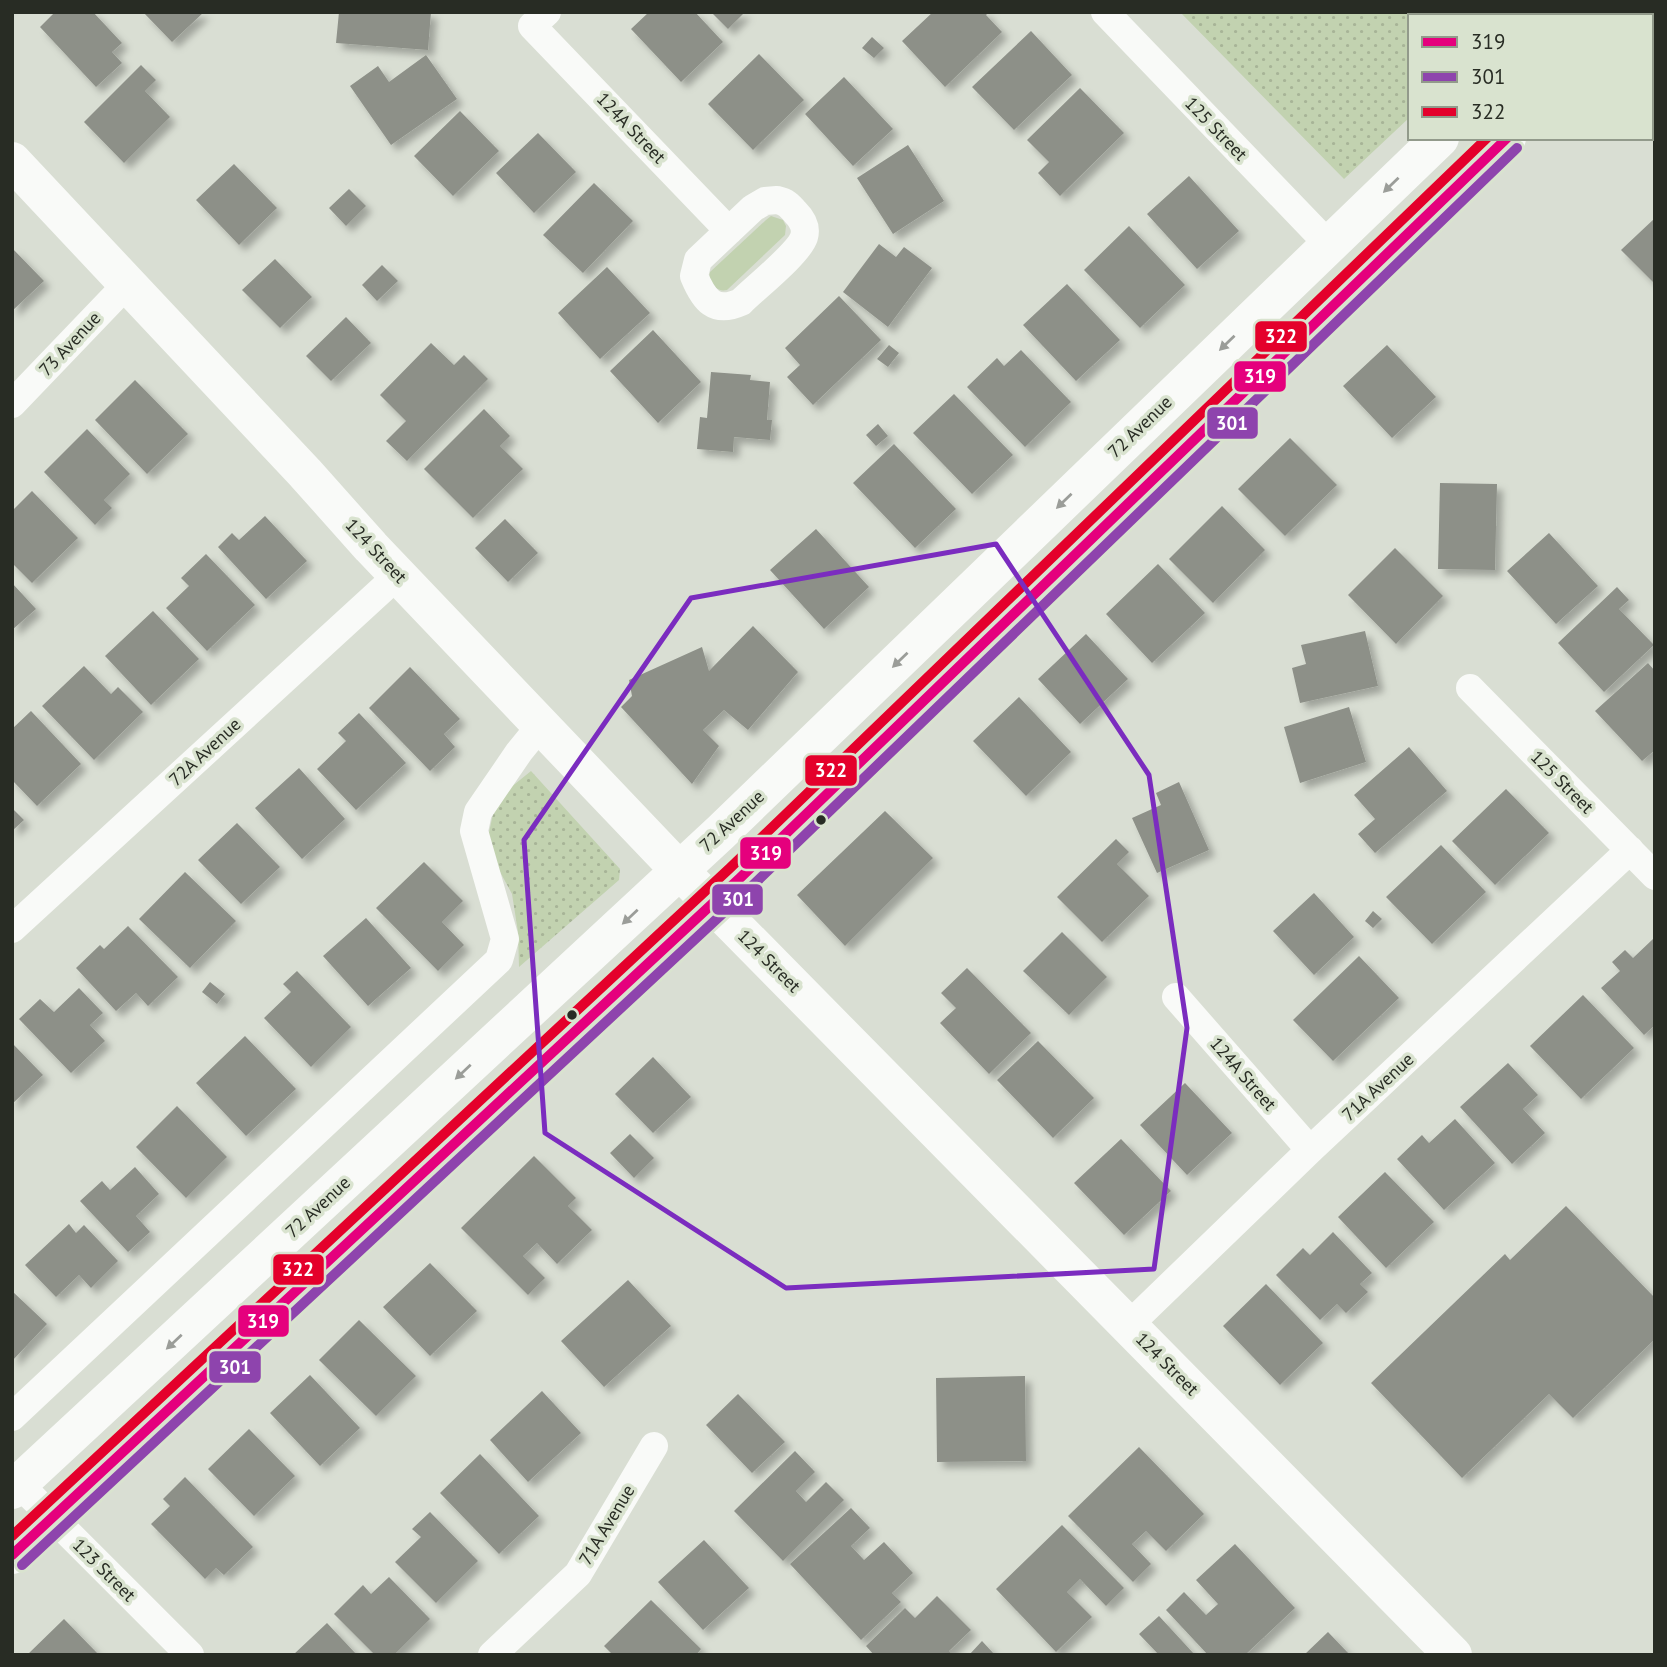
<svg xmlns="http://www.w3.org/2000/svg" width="1667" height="1667" font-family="'PT Sans',sans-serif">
  <defs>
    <pattern id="grass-dots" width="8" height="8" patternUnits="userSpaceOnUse" patternTransform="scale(1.75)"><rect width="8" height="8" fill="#c2d2b0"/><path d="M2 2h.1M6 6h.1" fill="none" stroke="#a7b497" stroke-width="1.8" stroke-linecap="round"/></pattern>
    <filter id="shadow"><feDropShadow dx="6" dy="6" stdDeviation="3.5" flood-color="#0004"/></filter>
  </defs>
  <rect width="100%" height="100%" fill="#d9ded3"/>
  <path fill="url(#grass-dots)" d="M1180 12H1521L1517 16H1410V117L1344 179Z
    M531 771 620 869 619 880 519 967 518 932 512 894 486 846 493 814 510 788Z"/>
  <path fill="#c2d2b0" d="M771 216 783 220 786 226 785 235 727 290C718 292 714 287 709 279L710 272 766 220Z"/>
  <path fill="#8d9088" filter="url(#shadow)" d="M55 12H93L122 43 112 52 122 63 96 87 40 27Z
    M143 12H204L172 42Z
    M339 12H431L428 50 336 43Z
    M649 12H695L723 42 681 82 631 29Z
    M711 12H745L728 29Z
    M933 12H989L986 15 1002 32 945 87 902 41Z
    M1031 31 1072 75 1014 130 972 87Z
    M872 37 884 48 874 58 862 48Z
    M759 54 804 100 753 150 708 104Z
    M426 55 457 99 391 145 350 86 378 66 389 82Z
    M141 65 156 80 145 91 170 117 124 163 84 122Z
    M844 77 893 129 853 166 805 114Z
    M1080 88 1124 133 1060 196 1038 173 1049 162 1027 140Z
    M460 111 499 151 453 196 414 156Z
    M538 133 576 172 534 213 496 173Z
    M908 145 944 201 893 234 857 178Z
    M234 164 277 208 239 245 196 200Z
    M1189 176 1239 231 1197 269 1147 214Z
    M594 183 633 221 583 273 543 235Z
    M349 189 366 206 346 226 329 208Z
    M1655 218V284L1621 250Z
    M1129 226 1185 285 1140 328 1084 270Z
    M879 244 896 257 904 247 932 268 888 327 843 292Z
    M12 248 44 281 12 311Z
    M275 259 312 297 280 328 242 290Z
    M382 265 398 281 377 301 362 285Z
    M607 267 650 313 600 359 558 313Z
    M1067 284 1120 340 1076 381 1023 325Z
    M839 296 881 340 813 405 787 377 800 365 785 348Z
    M346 317 371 343 331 381 306 356Z
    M653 330 701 382 658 423 610 371Z
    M431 343 454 365 464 355 488 379 407 461 386 441 406 421 380 395Z
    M889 345 899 353 888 367 877 359Z
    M1387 345 1436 397 1392 438 1343 386Z
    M1021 350 1071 402 1025 447 967 387 997 358 1004 366Z
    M711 372 751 375 750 380 770 382 767 420H772L770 440 734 437 733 452 697 449 700 417 707 418Z
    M135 380 188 434 147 474 95 420Z
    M954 394 1013 455 972 494 913 433Z
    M484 409 510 436 500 446 523 469 473 518 424 469Z
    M878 424 888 436 876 446 866 435Z
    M87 429 130 474 104 500 112 508 95 525 44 472Z
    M1290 438 1337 485 1285 536 1238 489Z
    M894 444 956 509 915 548 853 483Z
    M1440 483 1497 484 1495 570 1438 569Z
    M32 491 78 538 32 583 12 563V511Z
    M1222 506 1265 550 1213 603 1169 559Z
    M265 516 307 561 266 599 218 547 232 533 239 540Z
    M505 519 538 553 508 582 475 548Z
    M816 529 869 587 824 629 770 570Z
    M1549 533 1598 586 1556 624 1507 571Z
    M1395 548 1443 596 1396 644 1348 595Z
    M206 554 255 605 207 651 166 608 189 586 181 578Z
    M1158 564 1205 613 1152 663 1106 614Z
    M12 583 36 609 12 630Z
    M1617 587 1629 600 1619 609 1654 645 1604 692 1558 643Z
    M153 611 199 659 151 705 105 656Z
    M753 626 798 672 748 730 724 710 703 730 719 746 692 784 621 707 632 696 629 680 702 647 709 671Z
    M1365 631 1378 686 1300 703 1292 668 1306 664 1301 645Z
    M1086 634 1128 679 1080 724 1038 679Z
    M1648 663 1655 671V750L1642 761 1595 711Z
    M84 666 111 694 118 687 143 712 94 760 42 706Z
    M410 667 460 719 444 734 455 747 430 771 369 708Z
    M1019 697 1071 752 1026 796 973 741Z
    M1349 707 1366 762 1300 783 1284 727Z
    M31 711 81 764 37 806 12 780V729Z
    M359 713 406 763 356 810 317 769 346 741 338 733Z
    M1409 747 1447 791 1375 853 1358 834 1375 819 1354 795Z
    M299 768 345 819 302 859 255 808Z
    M1179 782 1209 850 1157 873 1132 818 1161 805 1156 793Z
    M1506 789 1549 833 1495 885 1452 841Z
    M12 808 24 820 12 831Z
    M885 811 933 858 845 946 797 895Z
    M237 823 280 867 241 904 198 860Z
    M1116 839 1129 852 1117 864 1149 896 1102 942 1057 897Z
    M1441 845 1486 892 1432 944 1386 897Z
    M424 862 463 901 442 922 464 945 438 971 376 908Z
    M185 872 236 921 190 968 139 919Z
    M1314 893 1354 937 1314 975 1273 931Z
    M1373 911 1382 919 1373 928 1365 921Z
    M366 918 411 968 368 1006 323 956Z
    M128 926 178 977 148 1006 136 993 116 1011 76 968 100 945 104 949Z
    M1062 932 1107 977 1069 1015 1023 971Z
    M1653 939 1655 941V1025L1644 1035 1601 988 1620 971 1612 962 1625 950 1633 958Z
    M1359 956 1399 998 1333 1061 1293 1020Z
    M967 968 1031 1033 989 1074 940 1023 956 1008 941 993Z
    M297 971 351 1027 311 1067 264 1018 291 992 283 984Z
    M210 982 225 994 217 1004 202 992Z
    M79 988 103 1013 90 1025 105 1041 71 1073 19 1019 40 999 54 1012Z
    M1583 995 1634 1048 1581 1099 1530 1046Z
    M245 1036 296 1089 246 1136 196 1083Z
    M1038 1041 1094 1098 1053 1138 997 1080Z
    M12 1043 43 1075 12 1104Z
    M653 1057 691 1097 653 1133 615 1094Z
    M1508 1063 1538 1095 1523 1109 1545 1133 1512 1164 1460 1107Z
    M1185 1083 1232 1133 1187 1175 1140 1125Z
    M177 1106 227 1157 186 1198 136 1147Z
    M1455 1119 1495 1163 1444 1210 1397 1159 1422 1135 1429 1143Z
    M630 1134 654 1158 634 1178 610 1153Z
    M1121 1139 1171 1191 1124 1235 1074 1183Z
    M534 1156 576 1198 568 1206 592 1230 557 1264 537 1243 523 1256 545 1278 528 1295 461 1228Z
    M135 1167 159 1194 136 1216 150 1232 128 1252 80 1201 102 1181 110 1190Z
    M1385 1172 1434 1222 1386 1268 1338 1217Z
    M1566 1206 1655 1298V1339L1573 1418 1549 1394 1462 1478 1371 1383 1505 1254 1510 1260Z
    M69 1224 76 1233 84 1225 118 1261 91 1288 79 1275 56 1297 25 1265Z
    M1333 1232 1372 1273 1360 1284 1368 1292 1346 1313 1337 1304 1320 1320 1276 1275 1303 1248 1310 1255Z
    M430 1263 477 1311 430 1356 383 1307Z
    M628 1280 671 1326 604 1387 561 1341Z
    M1266 1284 1323 1343 1280 1385 1223 1326Z
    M12 1291 47 1324 12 1361Z
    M359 1320 416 1376 376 1416 319 1360Z
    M310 1375 360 1428 320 1466 270 1413Z
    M1025 1376 1026 1461 937 1462 936 1378Z
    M542 1391 581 1433 528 1482 490 1440Z
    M738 1394 785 1442 752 1473 706 1425Z
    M249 1429 295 1476 254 1516 208 1469Z
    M1139 1447 1204 1514 1166 1551 1146 1531 1132 1544 1151 1564 1133 1582 1068 1516Z
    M795 1451 815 1472 796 1491 806 1502 826 1482 844 1500 783 1561 734 1511Z
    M480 1454 539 1516 499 1554 440 1493Z
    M185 1477 253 1547 224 1575 216 1568 205 1579 151 1524 170 1506 163 1499Z
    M851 1508 870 1528 851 1546 864 1560 884 1542 913 1573 892 1593 901 1602 861 1640 790 1564Z
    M430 1512 478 1561 436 1603 395 1562 421 1537 412 1529Z
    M1062 1525 1124 1588 1106 1606 1080 1579 1067 1592 1092 1617 1056 1652 996 1589Z
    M704 1540 749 1588 703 1630 658 1582Z
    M1235 1544 1295 1608 1245 1655H1208L1166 1610 1184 1592 1206 1615 1218 1604 1196 1580Z
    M389 1577 430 1619 394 1655H375L334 1614 363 1585 371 1594Z
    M937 1596 971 1630 949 1651 953 1655H874L866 1646 905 1608 915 1618Z
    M651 1600 701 1649 696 1655H613L604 1646Z
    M1159 1616 1195 1655H1159L1139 1634Z
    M64 1619 99 1655H27Z
    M327 1623 357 1655H293Z
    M1328 1632 1350 1655H1304Z
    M982 1641 995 1655H969Z"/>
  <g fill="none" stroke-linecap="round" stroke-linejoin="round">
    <path stroke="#f9faf8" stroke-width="28" d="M547 12 532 26 729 231
      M1105 12 1329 245
      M777 200C786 202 789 205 795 212 802 219 807 227 804 237 799 253 755 288 741 302 714 314 704 300 694 276L698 260 753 208 765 201Z
      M12 404 128 283
      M1470 688 1655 876
      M12 929 398 575
      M1176 997 1310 1150
      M1129 1325 1310 1150 1630 850
      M12 1417 499 960 505 939 474 831 478 812 519 752 541 725
      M19 1484 190 1655
      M492 1655 578 1574 654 1446"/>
    <path stroke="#f9faf8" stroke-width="38" d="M1569 16 1573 12
      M1635 16 1639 12
      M12 161 305 473 371 547 679 870 1453 1655
      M12 1490 721 832 1440 138
      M12 1555 740 878 1507 138"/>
    <defs>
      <path id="bus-1" d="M12 1555 740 878 1507 138"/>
      <path id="bus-2" d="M22 1565 750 888 1517 148"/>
      <path id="bus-3" d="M12 1536 730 868 1487 138"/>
    </defs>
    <use href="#bus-1" stroke="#d9e3cf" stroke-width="16"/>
    <use href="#bus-2" stroke="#d9e3cf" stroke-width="16"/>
    <use href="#bus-3" stroke="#d9e3cf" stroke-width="16"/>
    <use href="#bus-1" stroke="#e5007d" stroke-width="10"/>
    <use href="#bus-2" stroke="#8e44ad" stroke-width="10"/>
    <use href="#bus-3" stroke="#e4002b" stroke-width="10"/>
  </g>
  <defs><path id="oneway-solid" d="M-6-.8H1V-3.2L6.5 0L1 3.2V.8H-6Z" transform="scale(1.75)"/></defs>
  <g fill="#9b9d99">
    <use href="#oneway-solid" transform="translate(1391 185) rotate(136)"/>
    <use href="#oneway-solid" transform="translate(1227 343) rotate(136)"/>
    <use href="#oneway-solid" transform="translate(1064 501) rotate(136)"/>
    <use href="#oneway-solid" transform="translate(900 660) rotate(136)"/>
    <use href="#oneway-solid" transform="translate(630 917) rotate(137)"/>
    <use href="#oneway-solid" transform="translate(463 1072) rotate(137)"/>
    <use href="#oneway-solid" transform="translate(174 1342) rotate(137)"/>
  </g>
  <path fill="none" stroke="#7b2cbf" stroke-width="5" stroke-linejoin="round" d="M996 544 1149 775 1187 1028 1154 1269 786 1288 545 1133 524 840 691 598Z"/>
  <g fill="#282c24" stroke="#d9e3cf" stroke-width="2.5">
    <circle cx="821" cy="820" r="6"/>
    <circle cx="572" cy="1015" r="6"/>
  </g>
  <g text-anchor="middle" stroke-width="7" stroke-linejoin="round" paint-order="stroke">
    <g font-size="18" fill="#282c24" stroke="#d9e3cf">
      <text transform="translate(631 128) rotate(46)" y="6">124A Street</text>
      <text transform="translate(1216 129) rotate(46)" y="6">125 Street</text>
      <text transform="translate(70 344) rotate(-47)" y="6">73 Avenue</text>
      <text transform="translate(1140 427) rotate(-44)" y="6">72 Avenue</text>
      <text transform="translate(376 551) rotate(47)" y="6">124 Street</text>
      <text transform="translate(205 752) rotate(-43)" y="6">72A Avenue</text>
      <text transform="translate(1562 782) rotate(45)" y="6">125 Street</text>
      <text transform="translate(732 821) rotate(-43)" y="6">72 Avenue</text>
      <text transform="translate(769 961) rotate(45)" y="6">124 Street</text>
      <text transform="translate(1243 1074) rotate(49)" y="6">124A Street</text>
      <text transform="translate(1378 1087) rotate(-43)" y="6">71A Avenue</text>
      <text transform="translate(318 1207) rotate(-43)" y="6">72 Avenue</text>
      <text transform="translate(1167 1364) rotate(45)" y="6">124 Street</text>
      <text transform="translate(607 1525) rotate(-59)" y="6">71A Avenue</text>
      <text transform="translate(104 1570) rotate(45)" y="6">123 Street</text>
    </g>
  </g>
  <g stroke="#d9e3cf" stroke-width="2.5">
    <rect x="1254" y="320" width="54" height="33" rx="7" fill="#e4002b"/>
    <rect x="1233" y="360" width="54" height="33" rx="7" fill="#e5007d"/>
    <rect x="1206" y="406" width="53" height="34" rx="7" fill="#8e44ad"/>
    <rect x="804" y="754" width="54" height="33" rx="7" fill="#e4002b"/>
    <rect x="739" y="836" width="53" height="34" rx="7" fill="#e5007d"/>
    <rect x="711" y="883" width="53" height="33" rx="7" fill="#8e44ad"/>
    <rect x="272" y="1253" width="53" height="33" rx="7" fill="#e4002b"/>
    <rect x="237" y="1304" width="53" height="34" rx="7" fill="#e5007d"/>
    <rect x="208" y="1350" width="54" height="34" rx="7" fill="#8e44ad"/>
  </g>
  <g font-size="19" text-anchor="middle" font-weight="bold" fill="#fff">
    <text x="1281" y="343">322</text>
    <text x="1260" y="383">319</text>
    <text x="1232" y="430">301</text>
    <text x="831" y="777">322</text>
    <text x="766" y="860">319</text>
    <text x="738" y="906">301</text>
    <text x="298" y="1276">322</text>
    <text x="263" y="1328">319</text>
    <text x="235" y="1374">301</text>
  </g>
  <rect width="1667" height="1667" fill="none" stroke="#282c24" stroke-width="28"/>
  <rect x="1408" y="14" width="245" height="126" fill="#d9e3cf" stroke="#929a8b" stroke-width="2"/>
  <rect x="1422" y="37" width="35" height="10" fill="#e5007d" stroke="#929a8b" stroke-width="2"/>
  <text x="1471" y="49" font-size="21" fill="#282c24">319</text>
  <rect x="1422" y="72" width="35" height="10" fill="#8e44ad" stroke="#929a8b" stroke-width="2"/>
  <text x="1471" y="84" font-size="21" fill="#282c24">301</text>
  <rect x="1422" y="107" width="35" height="10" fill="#e4002b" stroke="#929a8b" stroke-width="2"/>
  <text x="1471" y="119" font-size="21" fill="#282c24">322</text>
</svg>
